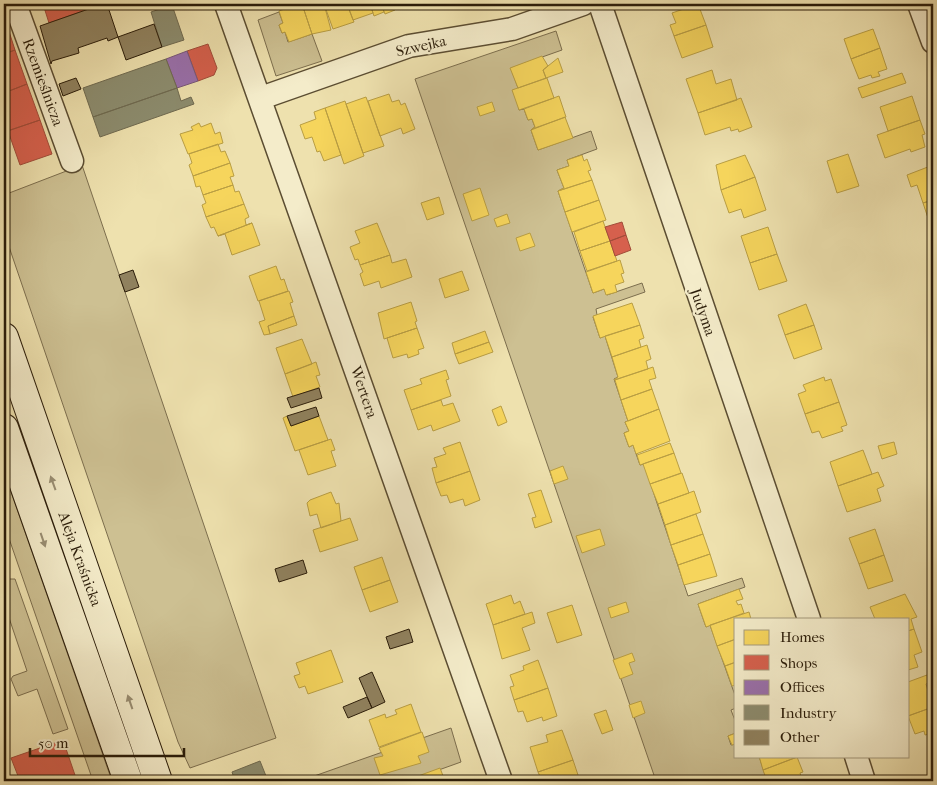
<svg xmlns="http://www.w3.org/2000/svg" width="937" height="785" font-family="'IM FELL French Canon',serif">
  <rect width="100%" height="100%" fill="#eee1ae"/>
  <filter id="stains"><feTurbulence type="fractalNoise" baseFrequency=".004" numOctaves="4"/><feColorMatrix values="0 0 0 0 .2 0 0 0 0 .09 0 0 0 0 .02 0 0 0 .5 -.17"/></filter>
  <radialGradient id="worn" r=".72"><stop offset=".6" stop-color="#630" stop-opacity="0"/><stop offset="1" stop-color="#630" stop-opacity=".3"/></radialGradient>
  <path fill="#cdc092" stroke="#7c6e4e" d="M279 12 283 23 279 25 282 33 285 32 288 42 312 34 322 61 276 76 258 20Z
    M556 31 562 50 511 68 518 88 519 110 524 109 528 120 532 119 535 127 531 130 538 150 591 131 597 149 567 160 569 166 557 170 564 188 558 191 593 293 604 289 607 295 642 283 645 292 596 309 597 315 593 317 600 338 605 336 618 377 614 379 628 421 625 422 629 431 624 433 629 447 633 445 640 465 644 464 688 596 742 578 745 587 698 604 706 627 710 625 736 698V708L731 710 736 723V733L728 736 731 745 736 744V756H759L767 781H656L415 79Z
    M82 165 276 738 190 768 178 742 4 232V195Z
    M4 472 112 781H93L4 524Z
    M9 579H15L68 729 53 734 37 689 18 696 11 679 13 676 27 671 4 603V581Z
    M451 728 461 762 408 781H300Z"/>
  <path fill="#f6d55c" stroke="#b99e43" d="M298 4H302L312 34 289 42 285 32 282 33 279 25 283 23 279 11Z
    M302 4H324L331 30 312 34Z
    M324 4H347L354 22 333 29Z
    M347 4H370L373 13 353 20Z
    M370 4H393L395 10 385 14 383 9 384 12 374 16Z
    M698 4 706 25 674 36 670 25 676 23 672 13Z
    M706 25 713 47 682 58 674 36Z
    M873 29 880 48 851 59 844 39Z
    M880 48 887 69 878 72 880 76 872 78 871 75 859 79 851 59Z
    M542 56 548 66 543 70 546 78 518 88 510 68Z
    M558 58 563 72 546 78 543 70Z
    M712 70 716 84 731 79 737 100 698 113 686 79Z
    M902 73 906 83 862 98 858 88Z
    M547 78 554 98 519 110 512 90Z
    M389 94 392 102 399 100 401 105 405 103 415 129 403 134 401 128 380 136 368 101Z
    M559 96 566 117 532 129 535 127 532 119 528 120 524 109Z
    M912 96 920 120 888 131 880 107Z
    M366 97 384 146 363 153 346 104Z
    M741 98 752 127 739 132 738 129 731 131 730 127 705 135 698 113Z
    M345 101 364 156 344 164 325 108Z
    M492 102 495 111 480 116 477 107Z
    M325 108 341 155 324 161 320 151 317 152 312 137 305 139 300 125 316 119 314 112Z
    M565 117 573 138 538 150 531 130Z
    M920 120 925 134 922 135 925 147 911 152 910 149 885 158 877 135Z
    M199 123 201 127 211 123 215 134 220 132 223 143 188 154 180 134 193 130 191 127Z
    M218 144 221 152 225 151 230 163 193 176 189 165 192 163 189 154Z
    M848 154 859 186 837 193 827 161Z
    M582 155 584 161 587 159 591 170 588 171 592 180 558 191 564 188 557 170 569 166 567 160Z
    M745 155 755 177 721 190 716 165Z
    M230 163 234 176 230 177 233 185 203 195 200 186 196 187 193 176Z
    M933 165V200L923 203 917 185 911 187 907 175Z
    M755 177 766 210 744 218 741 209 729 213 721 190Z
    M592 180 599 200 565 212 558 191Z
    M233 185 235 192 239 191 244 204 206 217 202 205 206 203 203 195Z
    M480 188 489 215 472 221 463 194Z
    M439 197 444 214 427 220 421 203Z
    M599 200 606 220 572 232 565 212Z
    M933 200V223L930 224 923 203Z
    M244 204 249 217 245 219 246 225 252 223 218 236 214 227 211 228 206 217Z
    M507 214 510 223 497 227 494 219Z
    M603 221 610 241 580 251 574 232Z
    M252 223 260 245 232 255 225 234 218 236Z
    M377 223 390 255 360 265 358 259 355 260 350 247 360 243 355 231Z
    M768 227 777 254 750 263 741 236Z
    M530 233 535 246 520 251 516 238Z
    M610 241 617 261 587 271 580 251Z
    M777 254 787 281 759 290 750 263Z
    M390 255 392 263 406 259 412 277 381 288 379 281 364 286 360 274 363 272 360 265Z
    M620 260 624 273 621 274 624 282 615 285 617 292 606 295 604 289 593 293 586 272Z
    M276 266 281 280 284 279 288 291 258 301 249 276Z
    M462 271 469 290 445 298 439 279Z
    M289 291 293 302 290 303 294 316 268 326 270 334 264 335 259 322 265 320 259 301Z
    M411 302 417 321 415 322 417 328 384 339 378 313Z
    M632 303 640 325 600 338 593 316Z
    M806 304 814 325 785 335 778 315Z
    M294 316 297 325 270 334 268 326Z
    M640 325 644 338 639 340 641 347 612 357 605 336Z
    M814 325 822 349 794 359 785 335Z
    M417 328 424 348 418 350 419 354 408 358 407 354 393 358 387 338Z
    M485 331 489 342 455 354 452 343Z
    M302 339 312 364 285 374 276 348Z
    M489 342 493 352 459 364 455 354Z
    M647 345 651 359 646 361 648 369 614 380 618 377 612 357Z
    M316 362 320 375 316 376 320 387 293 397 285 374Z
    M653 367 656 378 649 380 652 389 621 400 615 380Z
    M446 370 449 379 446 380 451 396 411 410 404 390 422 384 420 379Z
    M824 377 825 381 831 379 839 402 805 414 798 394 806 391 803 385Z
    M652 389 659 409 628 421 621 400Z
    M441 400 443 406 453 403 460 421 433 431 431 425 418 430 411 410Z
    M839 402 847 425 841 427 843 431 822 438 819 431 812 433 805 414Z
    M501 406 507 422 498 426 492 410Z
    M659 409 670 441 636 454 633 445 629 447 624 433 629 431 625 422Z
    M287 416 291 426 319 416 328 440 295 451 283 418Z
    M331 439 335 450 331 451 336 466 308 475 299 450Z
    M460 442 470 471 436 483 432 468 437 467 434 458 446 454 443 448Z
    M894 442 897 454 882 459 878 446Z
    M670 443 674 453 640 465 637 455Z
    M863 450 872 474 838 486 830 462Z
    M674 453 681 473 650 484 643 464Z
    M563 466 568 479 554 484 550 471Z
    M470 471 480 500 465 506 463 499 450 503 447 495 441 496 436 483Z
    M878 472 884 486 877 489 881 501 847 512 838 486Z
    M682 473 689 493 658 504 650 484Z
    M541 490 552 522 535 528 532 518 536 517 528 494Z
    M694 491 701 512 665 525 658 504Z
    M331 492 336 504 339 503 341 521 321 528 317 514 310 516 307 503 310 500Z
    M696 514 703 534 671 545 665 525Z
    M350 518 358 540 320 552 313 530Z
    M600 529 605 545 582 553 576 536Z
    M875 529 884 555 859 564 849 538Z
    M703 534 710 554 678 565 671 545Z
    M710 554 717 576 684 585 678 565Z
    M884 555 893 581 868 589 859 564Z
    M382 557 390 580 362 590 354 567Z
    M390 580 398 602 370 612 362 590Z
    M739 589 743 599 736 601 738 605 741 604 744 613 706 627 698 604Z
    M905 594 917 617 911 619 914 629 908 631V619H875L870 607Z
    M511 595 514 604 520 601 525 614 493 625 486 604Z
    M626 602 629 612 611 618 608 608Z
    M572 605 582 635 557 643 547 613Z
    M532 612 535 623 522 628 530 650 502 659 493 625Z
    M749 612 751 619H736V639L717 646 710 625Z
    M914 629 922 652 914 655 918 667 908 670V631Z
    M736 639V662L725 666 717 646Z
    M331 650 343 682 308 694 305 686 299 688 294 676 300 674 296 663Z
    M632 653 635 661 629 663 633 674 620 679 613 660Z
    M538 660 548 688 514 700 510 687 514 686 510 675 524 670 523 666Z
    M736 662V685L732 686 725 666Z
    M927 675 930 682 926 684 933 707 908 716V682Z
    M548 688 557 716 543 721 542 717 527 722 523 711 518 712 514 700Z
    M641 701 645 713 633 718 629 705Z
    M411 704 421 732 379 747 369 720 385 714 386 718 397 714 395 710Z
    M933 707V733L925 735 924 731 915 734 908 716Z
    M606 710 613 730 602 734 594 714Z
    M562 730 573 760 538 772 530 747 548 742 546 735Z
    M422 732 429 752 418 756 421 763 380 775 374 758 383 756 379 748Z
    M736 733V744L732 745 728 736Z
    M759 756H800L763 770Z
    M797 757 803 772 800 773 802 779 795 781H767L763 770Z
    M573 760 580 781H542L538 772Z
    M440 768 445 781H411L410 779Z"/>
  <path fill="#d6604d" stroke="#a24c39" d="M43 4H103L49 23Z
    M4 16 15 50 4 54Z
    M208 44 217 68 214 75 198 81 187 51Z
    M15 50 27 84 4 93V54Z
    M27 84 40 120 4 132V93Z
    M40 120 52 154 20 165 8 131Z
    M622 222 626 235 610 241 605 227Z
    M626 235 631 250 615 256 610 241Z
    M63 740 77 781H20L11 758Z"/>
  <path fill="#9970ab" stroke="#78577a" d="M187 51 198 81 177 88 166 59Z"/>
  <path fill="#8c8c6e" stroke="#6f6a50" d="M172 5 184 40 162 47 151 12Z
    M166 59 177 88 93 117 83 88Z
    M177 88 181 101 191 97 194 104 100 137 93 117Z
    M260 761 268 781H235L232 772Z"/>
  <path fill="#90825f" stroke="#2a1c09" d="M103 4H107L118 37 108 41 107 38 78 48 79 53 52 61 51 64 40 26Z
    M154 24 162 47 126 60 118 37Z
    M76 78 81 89 63 96 59 84Z
    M133 270 139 287 125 292 119 275Z
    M319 388 322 398 291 408 287 398Z
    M316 407 319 416 291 426 287 416Z
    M303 560 307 573 279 582 275 569Z
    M409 629 413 642 390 649 386 637Z
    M372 672 385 702 372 708 359 678Z
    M367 697 372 708 348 718 343 707Z"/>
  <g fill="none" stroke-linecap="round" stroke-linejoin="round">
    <defs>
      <path id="minor" d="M15 4 72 161
        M226 4 501 781
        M600 4 809 619
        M919 4 933 42
        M261 98 409 46 512 29 583 4
        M856 756 864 781"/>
      <path id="secondary" d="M4 337 158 781
        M4 428 128 781"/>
    </defs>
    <use href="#minor" stroke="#5b4d32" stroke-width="25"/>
    <use href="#secondary" stroke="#2a1c09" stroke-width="30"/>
    <use href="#minor" stroke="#f4ecca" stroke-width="22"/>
    <use href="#secondary" stroke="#f4ecca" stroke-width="28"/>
  </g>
  <defs><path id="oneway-solid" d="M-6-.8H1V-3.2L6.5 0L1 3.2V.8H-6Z" transform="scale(1.25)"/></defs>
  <g fill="#998e73">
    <use href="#oneway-solid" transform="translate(53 483) rotate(-110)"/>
    <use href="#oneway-solid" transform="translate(43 540) rotate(71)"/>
    <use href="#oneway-solid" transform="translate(130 702) rotate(-109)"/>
  </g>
  <g text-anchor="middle" stroke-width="5" stroke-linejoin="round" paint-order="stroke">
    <g font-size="15" fill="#2a1c09" stroke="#f4ecca">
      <text transform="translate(421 46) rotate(-13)" y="5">Szwejka</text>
      <text transform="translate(43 82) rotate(70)" y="5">Rzemieślnicza</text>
      <text transform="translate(703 312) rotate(71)" y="5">Judyma</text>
      <text transform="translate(364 392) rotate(71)" y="5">Wertera</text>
      <text transform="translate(80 559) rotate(70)" y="5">Aleja Kraśnicka</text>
    </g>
  </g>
  <rect width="937" height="785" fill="none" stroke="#eee1ae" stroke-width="20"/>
  <rect x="5" y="5" width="927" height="775" fill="none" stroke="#2a1c09" stroke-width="2.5"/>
  <rect x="10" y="10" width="917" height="765" fill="none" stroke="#2a1c09"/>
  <rect x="734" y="618" width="175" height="140" fill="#f4ecca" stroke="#a3997d"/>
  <rect x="744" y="630" width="25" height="15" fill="#f6d55c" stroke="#a3997d"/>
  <text x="780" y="642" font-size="15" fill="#2a1c09">Homes</text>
  <rect x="744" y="655" width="25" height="15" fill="#d6604d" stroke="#a3997d"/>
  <text x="780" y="668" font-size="15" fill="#2a1c09">Shops</text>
  <rect x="744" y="680" width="25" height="15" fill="#9970ab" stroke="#a3997d"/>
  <text x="780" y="692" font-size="15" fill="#2a1c09">Offices</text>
  <rect x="744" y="705" width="25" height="15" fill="#8c8c6e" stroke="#a3997d"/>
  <text x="780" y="718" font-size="15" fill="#2a1c09">Industry</text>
  <rect x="744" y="730" width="25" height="15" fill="#90825f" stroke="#a3997d"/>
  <text x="780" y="742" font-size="15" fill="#2a1c09">Other</text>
  <path d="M30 748v8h154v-8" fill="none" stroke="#2a1c09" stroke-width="2.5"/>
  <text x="38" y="748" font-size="15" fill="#2a1c09" stroke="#f4ecca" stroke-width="4" paint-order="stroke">50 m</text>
  <rect width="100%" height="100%" filter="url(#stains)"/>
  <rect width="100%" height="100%" fill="url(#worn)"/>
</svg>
